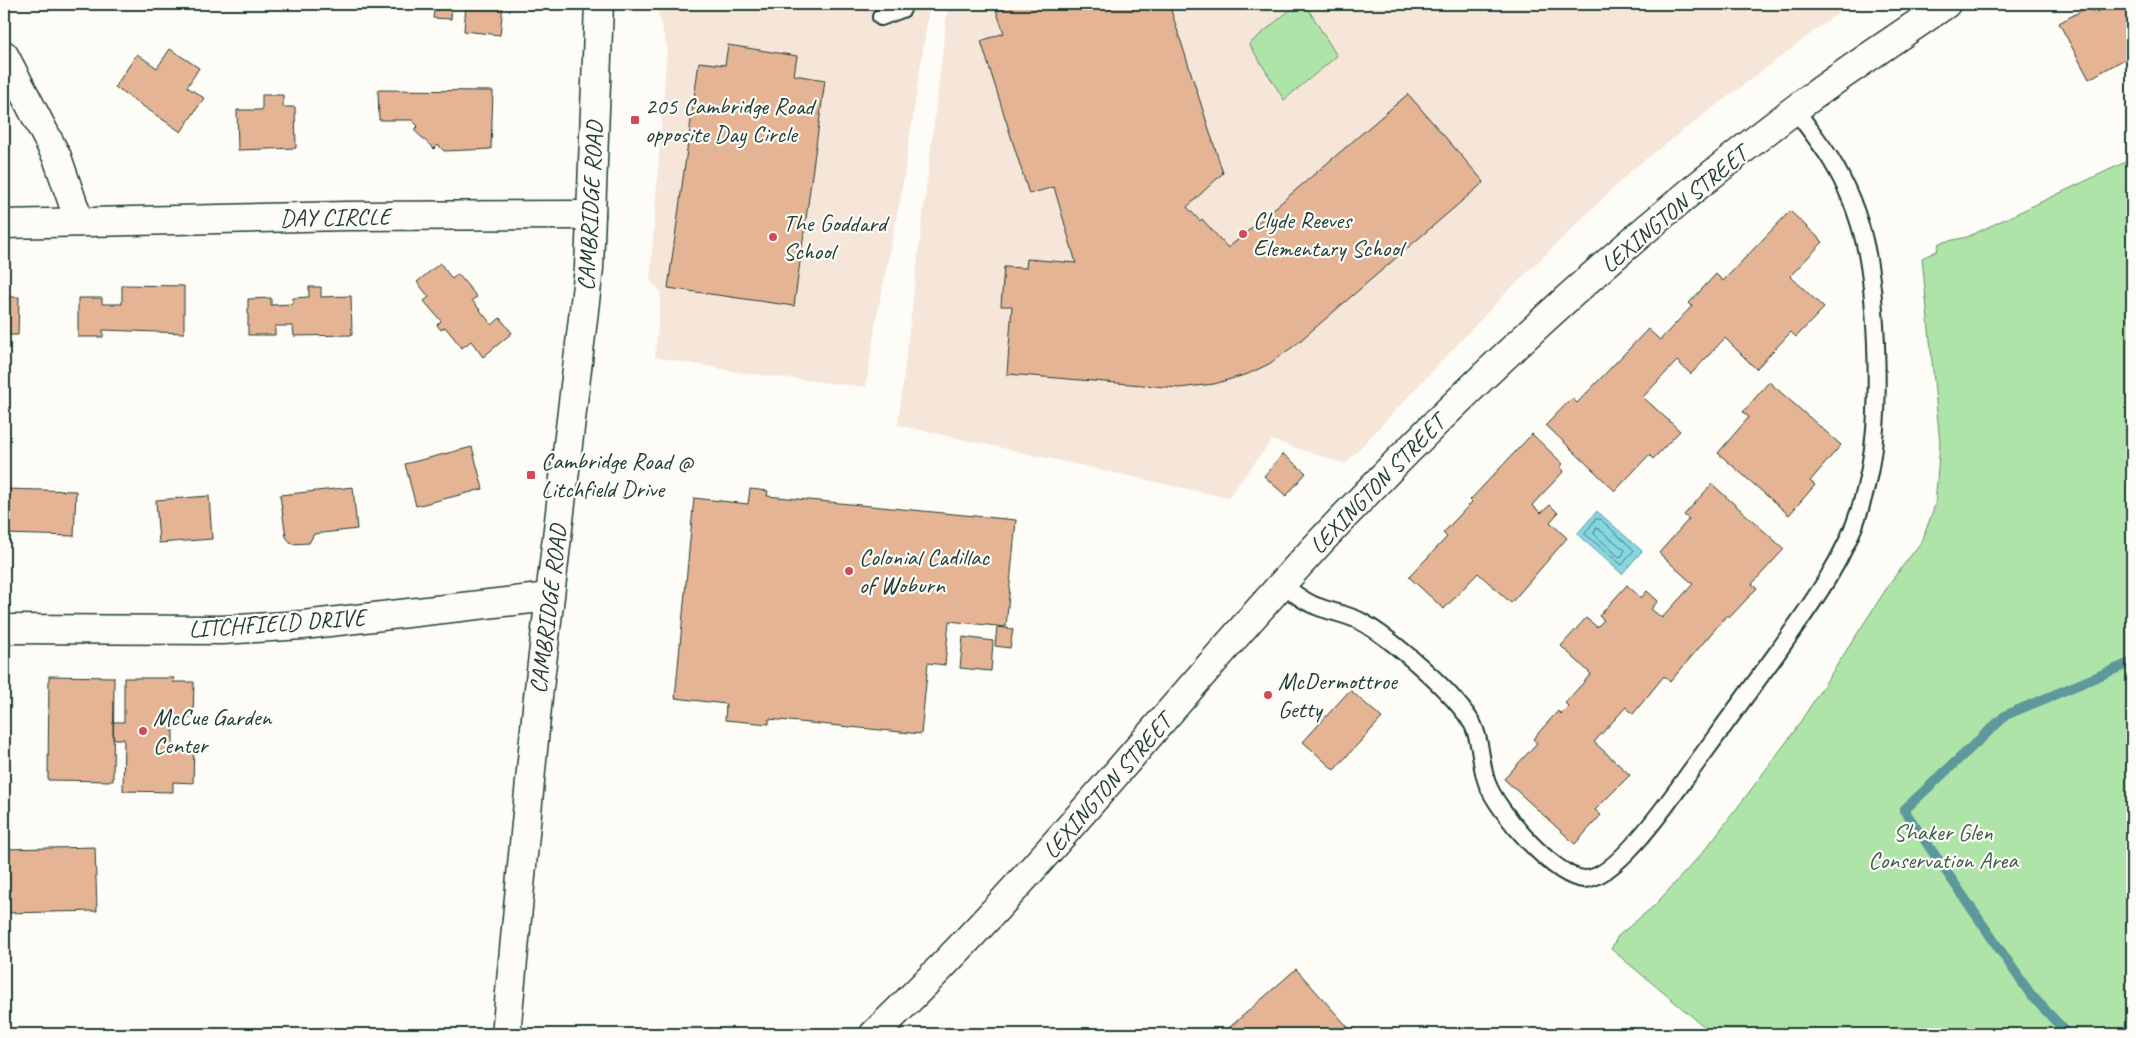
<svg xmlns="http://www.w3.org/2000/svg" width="2136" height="1038" font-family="Caveat,sans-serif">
  <rect width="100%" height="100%" fill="#fdfcf7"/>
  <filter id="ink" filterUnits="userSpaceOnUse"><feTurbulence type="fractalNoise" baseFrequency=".02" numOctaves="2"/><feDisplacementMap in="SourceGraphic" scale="10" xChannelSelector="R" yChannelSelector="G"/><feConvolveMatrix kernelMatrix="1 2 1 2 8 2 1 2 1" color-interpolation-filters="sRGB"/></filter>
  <g filter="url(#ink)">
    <path fill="#f6e6d9" d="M656 4H930L901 195 876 321 866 387 744 373 655 357 661 292 650 280 667 48Z
      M948 4H1850L1634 168 1499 300 1345 464 1272 440 1228 498 898 425Z"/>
    <path fill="#aee4a7" stroke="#66906e" d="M1297 4H1305L1337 56 1284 100 1249 44Z
      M2132 159V1034H1713L1611 949 1618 936 1655 905 1704 851 1747 795 1793 733 1892 580 1922 541 1935 505 1940 443 1922 258 1937 251 1939 243 1967 237Z"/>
    <path fill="#86d6e1" stroke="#5d999c" d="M1597 511 1642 551 1622 574 1577 534Z"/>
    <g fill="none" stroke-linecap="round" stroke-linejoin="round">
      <path stroke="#487a79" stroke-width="1" d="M1596 519H1600L1634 550 1622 565 1585 534Z
        M1597 528 1625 550 1622 556 1619 557 1594 534Z"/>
      <path stroke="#5d999c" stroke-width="10" d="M2068 1034 2031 995 1904 810 2006 715 2132 662"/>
    </g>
    <path fill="#e4b494" stroke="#1f3d34" d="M435 4H452L451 19 433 18Z
      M466 4H503L500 35 464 31Z
      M1017 4H1169L1223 173 1187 207 1200 221 1202 219 1228 248 1408 94 1484 182 1294 346 1269 364 1248 374 1214 384 1179 388 1007 374 1012 306H1001L1004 267 1026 268 1027 259 1076 263 1054 187 1029 194 981 41 1004 33 996 10Z
      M2110 4H2132V55L2089 79 2059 23 2090 6 2094 13Z
      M728 45 797 56 794 75 825 80 794 306 668 288 699 62 725 65Z
      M170 49 199 68 187 87 204 98 181 132 115 87 137 54 157 68Z
      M378 90 493 91 491 149 444 151 438 145 434 149 414 130 418 126 412 120H379Z
      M262 95H283V107H295L296 148 238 150 237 110H262Z
      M1790 211 1823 242 1790 276 1824 308 1796 337 1791 332 1756 369 1725 338 1691 374 1677 361 1643 397 1680 431 1653 459 1649 455 1615 491 1546 425 1572 398 1577 403 1648 329 1660 340 1692 306 1689 303 1716 274 1723 281Z
      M440 263 452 279 458 274 477 297 472 300 492 325 500 318 512 333 483 357 471 341 462 348 445 327 441 330 437 325 441 321 424 301 429 297 417 282Z
      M122 285 184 286V333L103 330V337H78V298H102V304H122Z
      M309 287H321V297L351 296 352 335 294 336 293 326H275V335H248V299L271 298V305L293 304V298L309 297Z
      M4 297H19L18 335H4Z
      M1769 382 1841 445 1810 481 1815 485 1789 515 1718 453 1749 417 1743 412Z
      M1532 434 1563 464 1560 467 1564 471 1532 505 1541 513 1550 505 1558 513 1550 522 1567 538 1511 603 1478 573 1444 609 1409 577 1447 537 1443 533 1472 502 1470 500Z
      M472 447 483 489 416 506 405 464Z
      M1283 454 1306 473 1286 496 1264 476Z
      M1712 484 1784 549 1752 584 1757 588 1730 617 1727 615 1670 682 1664 676 1633 714 1626 707 1594 742 1630 775 1595 810 1601 815 1575 844 1504 779 1537 743 1533 739 1558 711 1561 714 1568 706 1565 703 1591 674 1561 646 1586 618 1597 627 1604 620 1599 616 1627 585 1641 598 1647 591 1658 601 1651 609 1662 618 1693 584 1659 553 1689 519 1684 515Z
      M353 487 357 529 314 534 309 543 292 544 286 537 280 495Z
      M4 489 76 491 74 536 4 534Z
      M750 489 768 491 767 496 1016 520 1006 627 949 621 945 665 928 663 921 734 769 719V724L725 720 726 704 675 698 694 498 748 504Z
      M209 496 212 539 159 543 156 500Z
      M997 627 1013 629 1010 648 995 646Z
      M963 637 993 641 991 671 960 668Z
      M49 676 114 677 113 781 48 780Z
      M124 678H174L173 682H194L193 718 173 717V747H194L193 783 173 782V792L123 791 124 739H113V722H124Z
      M1350 690 1382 718 1334 770 1303 742Z
      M95 847 97 911 4 913V849Z
      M1296 969 1354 1034H1222Z"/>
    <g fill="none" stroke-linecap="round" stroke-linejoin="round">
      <defs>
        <path id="service" d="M881 17 902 9V4
          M1282 585C1293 592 1304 602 1316 606 1331 612 1346 614 1360 621 1391 638 1456 694 1473 725 1482 743 1480 765 1487 783 1497 811 1554 877 1584 879 1616 880 1672 797 1690 772 1719 732 1748 693 1777 653 1808 609 1844 561 1860 509 1877 455 1878 400 1876 344 1873 275 1867 218 1830 158 1819 141 1806 125 1795 109"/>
        <path id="minor" d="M4 55 57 157 79 221
          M4 224 346 216 591 215
          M4 629 222 630 303 625 549 597"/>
        <path id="primary" d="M874 1034C1036 879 1170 704 1322 540 1469 383 1627 236 1798 107 1846 71 1897 38 1946 4"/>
        <path id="trunk" d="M506 1034 538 697 589 268 599 4"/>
      </defs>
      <use href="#service" stroke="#1f3d34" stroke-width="20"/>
      <use href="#minor" stroke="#1f3d34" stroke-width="31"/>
      <use href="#primary" stroke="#1f3d34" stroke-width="31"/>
      <use href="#trunk" stroke="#1f3d34" stroke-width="31"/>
      <use href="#service" stroke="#fdfcf7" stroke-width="16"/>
      <use href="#minor" stroke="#fdfcf7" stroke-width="28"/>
      <use href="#primary" stroke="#fdfcf7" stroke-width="28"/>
      <use href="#trunk" stroke="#fdfcf7" stroke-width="28"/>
    </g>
  </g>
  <g fill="#d1495b" stroke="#fdfcf7" stroke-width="2">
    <rect x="630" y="115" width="10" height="10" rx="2.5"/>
    <circle cx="1243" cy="234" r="5"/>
    <circle cx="773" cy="237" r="5"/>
    <rect x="526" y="470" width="10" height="10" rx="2.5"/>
    <circle cx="849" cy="571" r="5"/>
    <circle cx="1268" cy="695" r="5"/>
    <circle cx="143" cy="731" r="5"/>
  </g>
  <g text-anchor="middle" stroke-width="4.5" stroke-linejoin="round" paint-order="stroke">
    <g font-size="24" fill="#1f3d34" stroke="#fdfcf7" text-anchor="start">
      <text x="645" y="114">205 Cambridge Road<tspan x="645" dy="28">opposite Day Circle</tspan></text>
      <text x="1253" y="228">Clyde Reeves<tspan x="1253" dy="28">Elementary School</tspan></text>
      <text x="783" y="231">The Goddard<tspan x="783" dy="28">School</tspan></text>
      <text x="541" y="469">Cambridge Road @<tspan x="541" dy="28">Litchfield Drive</tspan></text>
      <text x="859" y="565">Colonial Cadillac<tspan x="859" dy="28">of Woburn</tspan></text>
      <text x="1278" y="689">McDermottroe<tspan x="1278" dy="28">Getty</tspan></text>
      <text x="153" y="725">McCue Garden<tspan x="153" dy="28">Center</tspan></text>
    </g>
    <g font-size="24" fill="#1f3d34" stroke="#fdfcf7">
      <text transform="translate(590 206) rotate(-87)" y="8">CAMBRIDGE ROAD</text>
      <text transform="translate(1674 209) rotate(-40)" y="8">LEXINGTON STREET</text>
      <text transform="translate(335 217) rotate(-1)" y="8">DAY CIRCLE</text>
      <text transform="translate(1377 484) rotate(-46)" y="8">LEXINGTON STREET</text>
      <text transform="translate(548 609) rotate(-83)" y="8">CAMBRIDGE ROAD</text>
      <text transform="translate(277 623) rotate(-4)" y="8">LITCHFIELD DRIVE</text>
      <text transform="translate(1107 786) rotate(-49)" y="8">LEXINGTON STREET</text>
    </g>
    <g font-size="24" fill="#3c5e4b" stroke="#fdfcf7">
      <text x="1943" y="840">Shaker Glen<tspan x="1943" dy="28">Conservation Area</tspan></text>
    </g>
  </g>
  <rect width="2136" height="1038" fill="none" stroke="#fdfcf7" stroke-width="20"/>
  <rect x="10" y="10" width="2116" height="1018" fill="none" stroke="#1f3d34" stroke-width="2" filter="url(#ink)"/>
</svg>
